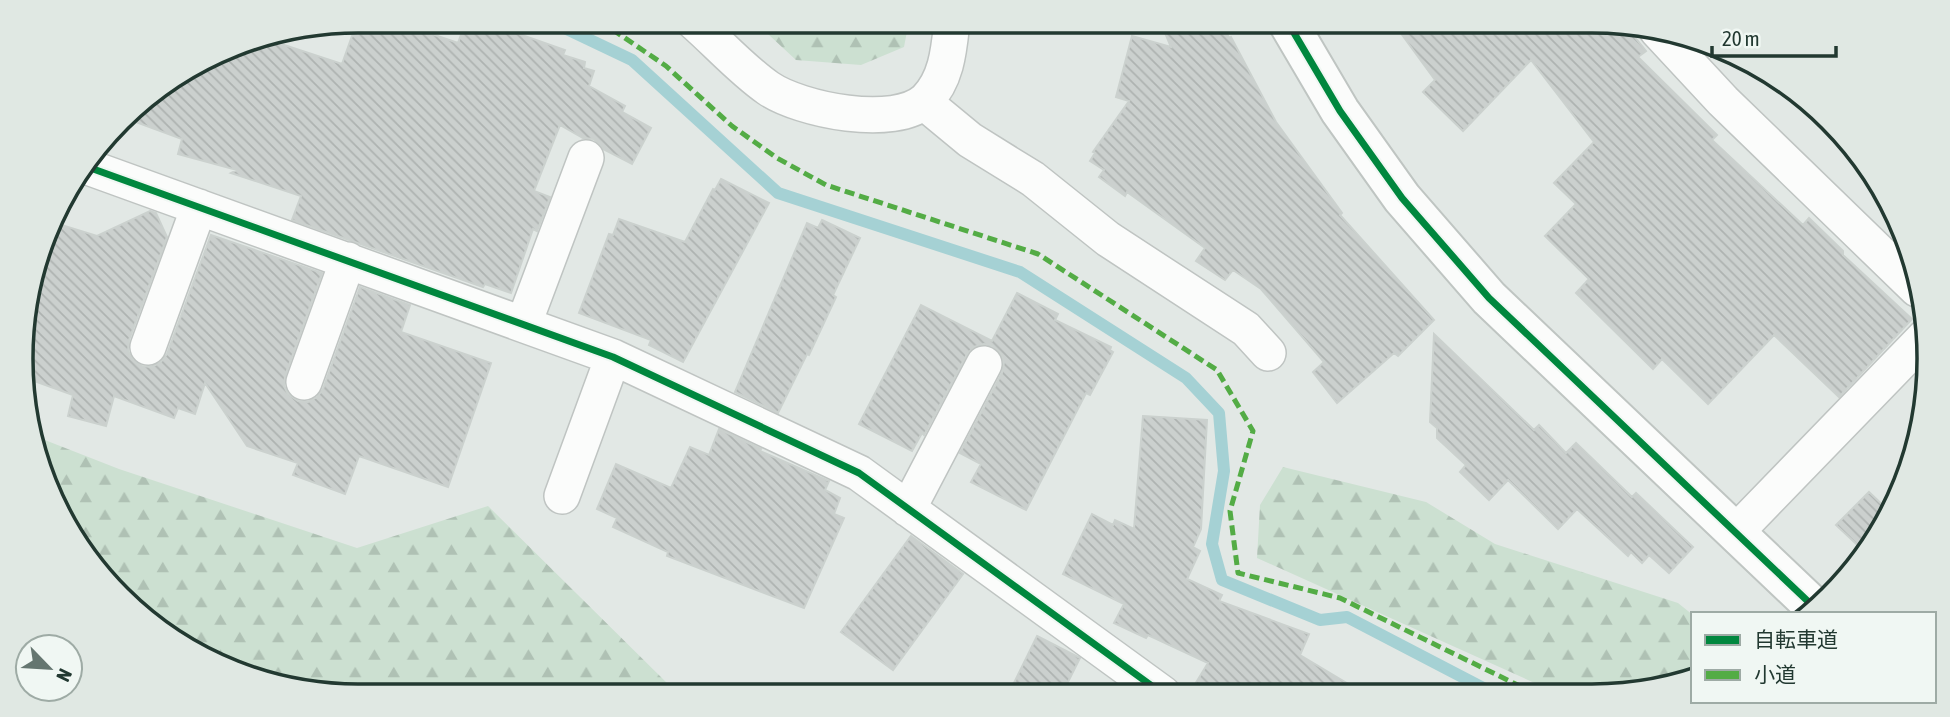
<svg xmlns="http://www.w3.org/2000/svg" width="1950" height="717" font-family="'Asap Condensed','Noto Sans JP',sans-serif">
  <defs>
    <pattern id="forest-firs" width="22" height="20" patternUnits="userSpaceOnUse" patternTransform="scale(1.75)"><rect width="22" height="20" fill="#cce0d1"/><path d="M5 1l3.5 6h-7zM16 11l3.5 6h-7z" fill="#afc1b4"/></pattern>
    <pattern id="building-back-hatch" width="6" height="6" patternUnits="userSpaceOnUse" patternTransform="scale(1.75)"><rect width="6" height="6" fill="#cbd0ce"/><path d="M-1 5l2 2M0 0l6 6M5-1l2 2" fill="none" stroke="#aeb3b1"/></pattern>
  </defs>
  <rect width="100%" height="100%" fill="#e2e8e5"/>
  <path fill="url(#forest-firs)" d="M754 21H909L904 47 861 65 796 60Z
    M32 435 119 469 357 548 488 506 671 687 705 695 359 696 271 684 153 626 78 546Z
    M1283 467 1426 502 1495 544 1678 603 1693 615V676L1636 693H1557L1257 558 1260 505Z"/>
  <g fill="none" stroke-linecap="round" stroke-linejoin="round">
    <path stroke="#a5d1d4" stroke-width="12" d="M550 21 632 60 778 193 1020 272 1186 378 1219 413 1224 471 1212 544 1222 580 1320 620 1347 617 1493 693"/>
  </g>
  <path fill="url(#building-back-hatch)" stroke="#cbd1ce" stroke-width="2" d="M394 21 458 43 466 21H501L499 27 565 50 563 55 585 62 584 68 594 71 589 86 625 106 622 112 651 128 632 164 603 149 594 139 583 138 560 125 534 191 550 197 537 231 533 229 511 293 485 284 483 287 292 220 301 196 231 173 237 170 178 154 182 139 125 118 136 104 250 39 260 37 342 64 352 36Z
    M1160 21H1221L1229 38 1231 37 1276 122 1342 213 1340 215 1434 320 1398 356 1394 353 1337 403 1313 372 1324 362 1261 289 1233 270 1225 280 1196 261 1205 248 1127 192 1125 196 1099 177 1104 170 1090 161 1095 153 1093 152 1129 101 1116 97 1132 36 1171 47Z
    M1392 21H1592L1625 25 1646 51 1638 57 1717 135 1712 140 1803 225 1809 218 1843 251V255L1912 319 1839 397 1774 335 1708 404 1662 359 1653 369 1576 293 1589 279 1545 236 1576 204 1554 183 1594 142 1531 60 1463 131 1423 92 1435 80Z
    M721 179 769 203 683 362 649 345 651 340 579 313 609 234 613 235 619 219 685 242 713 189 715 190Z
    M150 211 156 213 167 237 129 340 128 351 133 360 142 366 151 367 160 363 167 354 211 235 322 273 285 376 284 386 288 394 298 401 308 402 317 397 323 389 360 287 410 305 401 332 491 363 448 487 359 456 345 494 293 475 298 463 247 446 205 383 195 414 178 408 174 418 114 396 106 426 68 416 73 395 26 378 24 314 55 223 97 236Z
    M822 220 860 238 833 295 836 297 809 355 807 354 778 413 735 392 807 223 818 228Z
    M1017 293 1058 314 1055 320 1111 347 1110 350 1113 352 1090 395 1086 393 1026 510 971 482 981 464 960 453 1002 373 1004 362 1001 354 993 346 984 344 974 347 967 354 924 435 922 433 912 451 859 424 921 305 992 341Z
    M1434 334 1534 430 1539 425 1566 453 1576 443 1632 497 1636 493 1693 547 1669 573 1649 555 1642 563 1631 552 1628 556 1577 509 1558 529 1508 480 1489 500 1460 472 1466 465 1437 438V428L1430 422Z
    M1143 416 1207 420 1201 529 1193 547 1200 551 1187 579 1222 595 1219 601 1309 634 1300 655 1365 694H1189L1208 663 1148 635 1146 638 1114 623 1124 604 1063 574 1092 514 1113 525 1115 520 1134 529Z
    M719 429 761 449 760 451 829 481 825 490 840 498 834 514 844 518 804 608 667 556 668 552 613 527 617 518 597 509 616 464 671 488 690 447 709 455Z
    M1869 492 1888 510 1872 546 1866 553 1836 525Z
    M911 536 963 574 893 670 841 632Z
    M1037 636 1080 658 1062 694 1008 695Z"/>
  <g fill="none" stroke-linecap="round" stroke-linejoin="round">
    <defs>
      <path id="street" d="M693 21C717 42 742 70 768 88 800 110 895 129 926 100 947 79 949 49 952 21
        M1657 30 1723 101 1917 289
        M924 102 970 140 1033 179 1108 239 1246 329 1268 353
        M85 166 613 357 859 473 1163 694
        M524 323 586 158
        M148 347 199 207
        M304 382 348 260
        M562 496 613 357
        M908 509 984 364
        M1736 532 1925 337"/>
      <path id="secondary" d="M1287 21 1340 111 1402 198 1489 298 1816 609"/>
    </defs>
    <use href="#street" stroke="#bfc4c2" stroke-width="38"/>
    <use href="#secondary" stroke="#bfc5c2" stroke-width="42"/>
    <use href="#street" stroke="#fbfcfb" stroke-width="35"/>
    <use href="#secondary" stroke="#fbfcfb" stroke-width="38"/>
    <path stroke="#53ac45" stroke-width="5" stroke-dasharray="10 5" stroke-linecap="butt" d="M600 21 666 66 732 126 777 158 826 185 1038 254 1217 370 1253 431 1230 511 1238 573 1340 598 1534 693"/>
    <defs>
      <path id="cycleway" d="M1287 21 1340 111 1402 198 1489 298 1816 609
        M85 166 613 357 859 473 1163 694"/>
    </defs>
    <use href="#cycleway" stroke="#f0f7f3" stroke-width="11"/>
    <use href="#cycleway" stroke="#00873e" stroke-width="7"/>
  </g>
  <path d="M0 0H1950V717H0ZM358 33H1592A325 325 0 0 1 1917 358V359A325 325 0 0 1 1592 684H358A325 325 0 0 1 33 359V358A325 325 0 0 1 358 33Z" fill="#e0e8e3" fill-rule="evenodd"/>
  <path fill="none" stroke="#223931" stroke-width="3.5" d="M358 33H1592A325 325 0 0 1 1917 358V359A325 325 0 0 1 1592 684H358A325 325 0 0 1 33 359V358A325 325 0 0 1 358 33Z"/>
  <rect x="1691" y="612" width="245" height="91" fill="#f0f7f3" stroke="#9eaba5" stroke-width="2"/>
  <rect x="1705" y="635" width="35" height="10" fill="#00873e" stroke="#9eaba5" stroke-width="2"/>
  <text x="1754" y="647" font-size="21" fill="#223931">自転車道</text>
  <rect x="1705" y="670" width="35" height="10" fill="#53ac45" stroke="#9eaba5" stroke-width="2"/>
  <text x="1754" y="682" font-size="21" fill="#223931">小道</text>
  <g transform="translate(49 668) rotate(115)"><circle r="33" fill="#f0f7f3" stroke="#9eaba5" stroke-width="2"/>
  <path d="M0-5L12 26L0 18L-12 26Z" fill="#657670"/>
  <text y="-10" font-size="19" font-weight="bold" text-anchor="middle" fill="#223931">N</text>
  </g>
  <path d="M1712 46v10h124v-10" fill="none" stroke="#223931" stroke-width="3.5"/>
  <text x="1722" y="46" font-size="21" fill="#223931" stroke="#f0f7f3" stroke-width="5" paint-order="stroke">20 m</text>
</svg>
